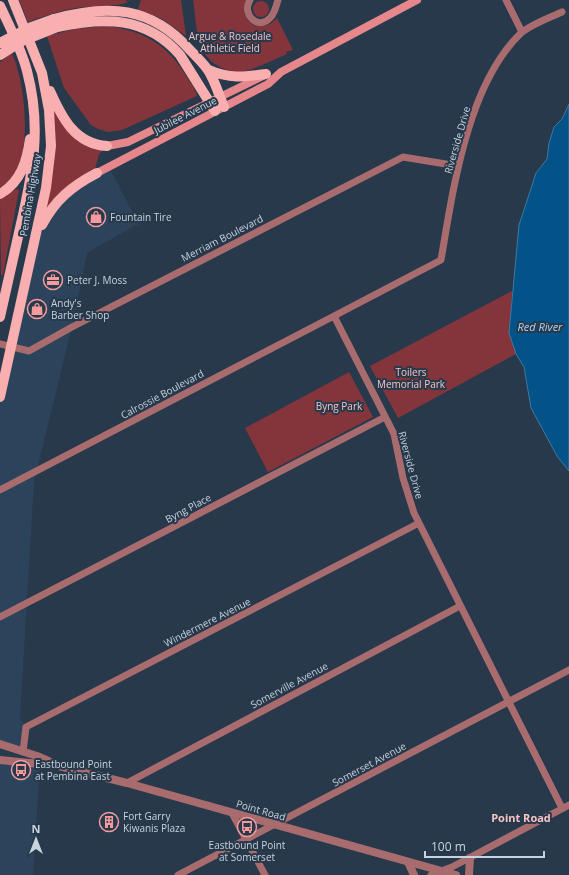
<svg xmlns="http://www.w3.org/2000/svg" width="569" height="875" font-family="'Open Sans',sans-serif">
  <rect width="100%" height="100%" fill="#27394b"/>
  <path fill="#2c445b" d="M109 167 140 227 136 225 87 253 75 314 34 482 20 718 26 727V752L0 745V397L35 237 49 212Z
    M0 759 40 764 33 875H0Z"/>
  <path fill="#84353c" d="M19 0H125L128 2C120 7 88 6 76 8 59 11 44 16 28 22Z
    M141 0H181L186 36 162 19 138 9Z
    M193 0H246C237 22 261 36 277 18L293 50 286 52 287 54C268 62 251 72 231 74V71C194 61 198 31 193 0Z
    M253 9a8 8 0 1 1 16 0a8 8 0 1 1-16 0Z
    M106 26C141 30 166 43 185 74 189 81 195 87 197 96L122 130 108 132 98 129 91 125 64 88 47 36 75 29Z
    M12 53C24 81 29 130 21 159 18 172 10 181 0 188V62Z
    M47 91 74 132 107 146 99 154 95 169 72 188 35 237 46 188Z
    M16 189 19 190 3 275H1L0 199Z
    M512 291 510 333 516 354 398 418 370 366Z
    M349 372 373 417 268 472 245 428Z"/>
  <path fill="#035389" stroke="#3e79a2" d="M569 104V471L557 456 531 408 524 367 516 354 509 333 519 225 536 173 547 159 549 143 554 127 562 119Z"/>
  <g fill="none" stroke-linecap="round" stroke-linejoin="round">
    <path stroke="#a86c6e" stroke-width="7" d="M250 0C241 14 258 31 270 18 275 13 276 6 278 0
      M506 0 522 32
      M562 12C549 18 532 24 521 33 467 85 453 190 441 260L334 316 394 434 403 478 414 513 562 808
      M0 344 29 351 72 327 403 157 458 166
      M0 490 334 316
      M0 617 385 417
      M23 752 26 727 419 523
      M127 783 460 606
      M232 813 265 875
      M178 875 569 670
      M431 875 452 867 569 805"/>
    <path stroke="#a86c6e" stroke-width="8" d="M0 744 37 756 55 764
      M0 760 59 766 127 783 456 875
      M408 862 414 875
      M469 875 470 858"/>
    <path stroke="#e6878b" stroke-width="8" d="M107 146 128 142 263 76
      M97 173 268 84 281 72 417 0"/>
    <path stroke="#f9afb0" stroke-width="10" d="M0 6C10 27 21 48 27 71 42 128 33 172 20 228 13 258 7 287 0 317
      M54 19C108 4 151 6 190 50 196 56 203 63 208 70 215 81 219 95 224 107
      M57 27C104 17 146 16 180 55L215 111
      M209 70C229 79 244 77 266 74
      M50 91C62 118 75 144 107 146
      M0 194C21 182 27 161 30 139
      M42 225C55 200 72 186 97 173
      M0 397 46 188 51 146 49 110 42 73 13 0"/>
    <path stroke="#f9afb0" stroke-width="10" d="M0 43 29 28 54 19
      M0 55 22 41 57 27"/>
  </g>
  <defs>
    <symbol id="shop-ring" viewBox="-11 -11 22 22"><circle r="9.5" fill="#27394b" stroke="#f59b9e" stroke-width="1.5"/><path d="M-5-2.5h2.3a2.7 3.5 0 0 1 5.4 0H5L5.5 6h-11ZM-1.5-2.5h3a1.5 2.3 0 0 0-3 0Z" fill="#f59b9e"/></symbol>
    <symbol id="office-ring" viewBox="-11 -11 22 22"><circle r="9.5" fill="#27394b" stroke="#f59b9e" stroke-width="1.5"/><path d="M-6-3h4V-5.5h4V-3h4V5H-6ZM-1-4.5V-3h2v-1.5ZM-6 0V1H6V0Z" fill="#f59b9e"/></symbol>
    <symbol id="bus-ring" viewBox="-11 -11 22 22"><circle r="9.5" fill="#27394b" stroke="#f59b9e" stroke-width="1.5"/><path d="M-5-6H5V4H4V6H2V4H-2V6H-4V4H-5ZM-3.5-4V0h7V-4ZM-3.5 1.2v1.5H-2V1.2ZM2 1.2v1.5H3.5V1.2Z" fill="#f59b9e"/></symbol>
    <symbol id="building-ring" viewBox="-11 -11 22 22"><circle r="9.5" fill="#27394b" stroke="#f59b9e" stroke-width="1.5"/><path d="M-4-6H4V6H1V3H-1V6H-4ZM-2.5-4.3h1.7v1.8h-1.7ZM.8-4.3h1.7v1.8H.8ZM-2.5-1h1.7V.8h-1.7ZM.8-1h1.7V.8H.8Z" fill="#f59b9e"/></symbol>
  </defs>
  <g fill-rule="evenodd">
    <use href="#shop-ring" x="85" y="206" width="22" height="22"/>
    <use href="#office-ring" x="42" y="269" width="22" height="22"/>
    <use href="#shop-ring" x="26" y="298" width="22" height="22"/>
    <use href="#bus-ring" x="10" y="759" width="22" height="22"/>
    <use href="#building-ring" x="98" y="811" width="22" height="22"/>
    <use href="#bus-ring" x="236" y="816" width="22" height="22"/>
  </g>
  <g text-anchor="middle" stroke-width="4" stroke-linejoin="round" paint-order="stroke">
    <g font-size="10" fill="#f4c3c3" stroke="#27394b">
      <text x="230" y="40">Argue &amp; Rosedale<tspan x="230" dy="12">Athletic Field</tspan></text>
      <text x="411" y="376">Toilers<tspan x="411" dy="12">Memorial Park</tspan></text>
      <text x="339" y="410">Byng Park</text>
    </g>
    <g font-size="10" fill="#c7d3de" stroke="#27394b">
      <text transform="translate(185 115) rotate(-27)" y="4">Jubilee Avenue</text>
      <text transform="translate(457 140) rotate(-74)" y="4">Riverside Drive</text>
      <text transform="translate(30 195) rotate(-80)" y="4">Pembina Highway</text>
      <text transform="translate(222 238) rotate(-27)" y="4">Merriam Boulevard</text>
      <text transform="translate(162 394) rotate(-28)" y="4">Calrossie Boulevard</text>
      <text transform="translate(411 465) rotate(75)" y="4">Riverside Drive</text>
      <text transform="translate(188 508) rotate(-28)" y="4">Byng Place</text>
      <text transform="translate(207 622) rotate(-27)" y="4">Windermere Avenue</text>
      <text transform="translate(289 685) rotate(-28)" y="4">Somerville Avenue</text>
      <text transform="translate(369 764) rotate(-28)" y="4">Somerset Avenue</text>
      <text transform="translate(261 810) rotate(16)" y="4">Point Road</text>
    </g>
    <g font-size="10" fill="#c7d3de" stroke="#27394b" text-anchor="start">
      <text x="110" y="221">Fountain Tire</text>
      <text x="67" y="284">Peter J. Moss</text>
      <text x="51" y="307">Andy's<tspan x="51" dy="12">Barber Shop</tspan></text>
      <text x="35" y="768">Eastbound Point<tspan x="35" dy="12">at Pembina East</tspan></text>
      <text x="123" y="820">Fort Garry<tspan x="123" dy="12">Kiwanis Plaza</tspan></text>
      <text x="247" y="849" text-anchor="middle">Eastbound Point<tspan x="247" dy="12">at Somerset</tspan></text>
    </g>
    <g font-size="11" font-style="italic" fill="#b2d4f3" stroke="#27394b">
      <text x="540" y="331">Red River</text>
    </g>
    <g font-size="11" font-weight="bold" fill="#f7c3c3" stroke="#27394b">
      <text x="521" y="822">Point Road</text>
    </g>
  </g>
  <g transform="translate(36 839)" stroke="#27394b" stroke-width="3" paint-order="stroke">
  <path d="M0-3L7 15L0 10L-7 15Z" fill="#c7d3de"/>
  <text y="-6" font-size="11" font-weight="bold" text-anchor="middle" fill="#c7d3de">N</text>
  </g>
  <path d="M425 851v6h119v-6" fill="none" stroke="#c7d3de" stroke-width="2"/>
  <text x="431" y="851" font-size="12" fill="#c7d3de" stroke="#27394b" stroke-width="3" paint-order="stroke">100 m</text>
</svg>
